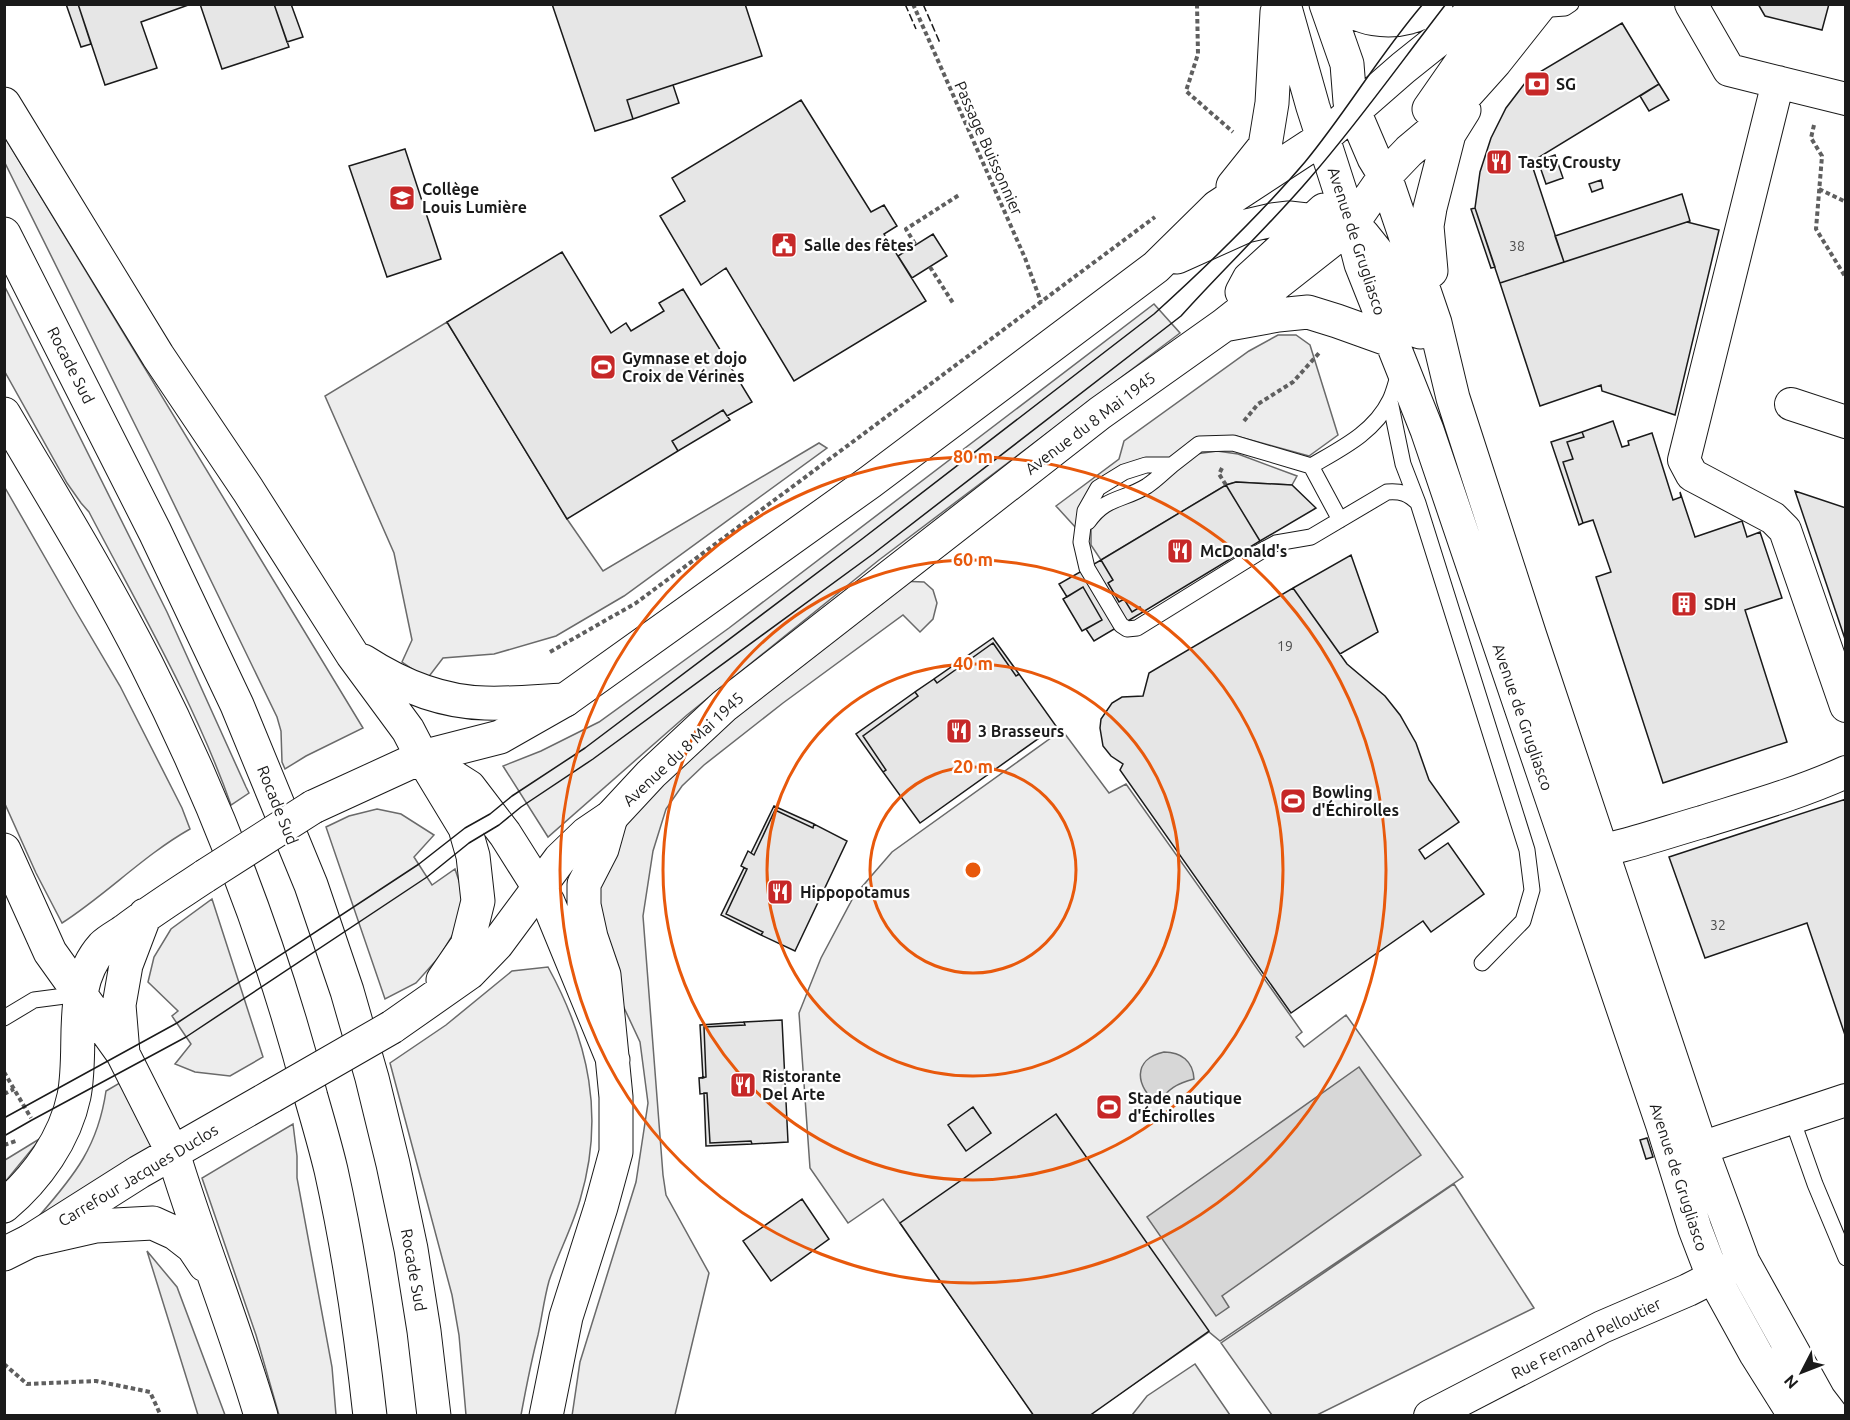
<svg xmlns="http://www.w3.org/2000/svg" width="1850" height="1420" font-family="Ubuntu,sans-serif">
  <rect width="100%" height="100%" fill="#fff"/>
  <path fill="#ededed" stroke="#6a6a6a" stroke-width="1.5" d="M4 136 363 728 306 756 285 769 282 762 281 731 277 717 155 465 5 163Z
    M5 287 167 612 246 787 249 793 231 805C195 703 139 608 89 512L81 503 67 483 5 372Z
    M1154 304 1180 333 879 560 687 715 548 837 503 766 541 751 599 722 729 628Z
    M447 322 567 519 603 571 819 443 827 448 624 596 556 636 494 654 443 658 427 679 402 662 412 640 394 553 325 396Z
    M1278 335H1296L1310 345 1338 435 1309 456 1236 436 1167 461 1115 474 1077 529 1056 506 1119 459 1124 441 1249 351Z
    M1217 451 1238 454 1297 476 1292 485 1236 482 1226 485 1101 560 1091 545V524L1106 508 1196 454Z
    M4 486 74 608 120 686 182 808 190 829C144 855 107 894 62 923L36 873 5 804Z
    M899 581 924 582 933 590 937 603 933 619 920 632 903 615 783 703 704 765 682 786 666 809 653 851 643 916 663 1175 666 1195 709 1273 675 1415 572 1416 580 1362 636 1182 648 1103 640 1042 592 939 603 839 648 782Z
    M1062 730 1109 793 1126 784 1302 1032 1296 1037 1304 1047 1346 1015 1463 1177 1220 1341 1209 1332 1089 1415H1034L883 1199 848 1223 810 1168 799 1013 821 958 854 896 892 852Z
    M377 809 401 814 434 835 414 857 432 885 455 869 464 896 458 926 440 956 416 983 385 999 326 827 349 816Z
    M212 899 263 1057 230 1076 195 1072 175 1064 191 1044 172 1016 178 1011 148 982 154 957 171 929Z
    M548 967C589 1042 605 1117 580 1200 572 1228 558 1254 549 1281 544 1299 542 1317 538 1335 531 1362 526 1388 521 1415H466L459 1335 452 1295 390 1063 446 1025 512 971Z
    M123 1081 157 1156 39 1216C75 1175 98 1146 106 1091Z
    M293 1124 297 1156V1178L332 1367 336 1415H279L256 1335 202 1178Z
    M41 1138 5 1182V1160Z
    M1454 1184 1534 1308 1317 1415H1272L1221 1343Z
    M147 1251 177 1287 225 1415H198Z
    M1195 1364 1230 1415H1132L1147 1396Z"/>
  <path fill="#d7d7d7" stroke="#6a6a6a" stroke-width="1.5" d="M1164 1052C1181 1052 1193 1061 1194 1079 1178 1083 1167 1089 1158 1104 1135 1087 1132 1059 1164 1052Z
    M1359 1067 1421 1155 1222 1296 1229 1307 1216 1316 1147 1217Z"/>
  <path fill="#e6e6e6" stroke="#1a1a1a" stroke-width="1.5" d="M66 4H78L91 44 81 47Z
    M78 4H191L141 22 157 68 105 85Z
    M200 4H274L289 47 222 69Z
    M274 4H291L303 37 287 42Z
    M552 4H745L762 56 627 100 633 119 595 131Z
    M1758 4H1829L1822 30 1765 16Z
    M1622 23 1659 84 1531 162 1564 262 1500 283 1475 208 1480 172 1491 138 1506 108 1528 79Z
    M1659 84 1669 100 1649 111 1640 96Z
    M673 85 679 103 633 119 627 100Z
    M801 100 871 212 884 205 897 226 884 234 926 301 794 381 726 268 701 285 660 216 685 201 672 178Z
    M405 149 441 259 387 277 349 166Z
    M1555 155 1563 178 1546 184 1538 161Z
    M1601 180 1603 188 1592 192 1589 184Z
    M1682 194 1690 221 1564 262 1555 236Z
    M1475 208 1495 267 1491 268 1471 209Z
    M1687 222 1719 230 1675 415 1602 391 1601 385 1540 406 1500 283Z
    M933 234 947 256 912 278 898 256Z
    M562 252 611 333 626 323 631 331 664 311 659 303 683 289 752 402 727 416 723 410 672 441 678 451 567 519 447 322Z
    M723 410 730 420 678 451 672 441Z
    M1613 421 1622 447 1629 445 1628 441 1652 433 1673 500 1681 497 1680 492 1695 537 1742 521 1747 537 1760 532 1782 598 1745 610 1787 742 1663 783 1596 577 1611 572 1593 520 1583 523 1563 462 1573 459 1567 442 1584 437 1582 432Z
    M1582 432 1584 437 1567 442 1573 459 1563 462 1583 523 1579 525 1551 442Z
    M1236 482 1292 485 1316 508 1260 541 1226 485Z
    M1226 485 1260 541 1143 612 1140 607 1132 612 1124 599 1119 602 1108 583 1113 580 1101 560Z
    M1795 491 1846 508V642Z
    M1351 555 1378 632 1340 654 1293 588Z
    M1101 560 1113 580 1108 583 1119 602 1124 599 1132 612 1140 607 1143 612 1094 641 1086 629 1102 620 1083 587 1067 597 1059 584Z
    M1083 587 1102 620 1082 631 1063 599Z
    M1293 588 1347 664 1385 696 1400 715 1416 743 1429 780 1459 822 1419 850 1425 859 1448 843 1484 894 1431 932 1423 921 1291 1013 1120 770 1123 764 1111 756 1103 746 1100 728 1101 719 1112 703 1122 697 1143 696 1149 673Z
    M993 638 1019 674 1016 676 993 643 937 683 934 679Z
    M993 643 1016 676 1019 674 1056 726 920 823 883 772 886 770 863 736 918 696 915 692 934 679 937 683Z
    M915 692 918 696 863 736 886 770 883 772 856 734Z
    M1846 799V1038L1807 923 1705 958 1669 857Z
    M774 806 814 824 813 828 775 810 754 855 751 853Z
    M775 810 813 828 814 824 847 841 795 951 761 935 763 932 726 914 747 869 741 866 748 851 754 855Z
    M744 868 747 869 726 914 763 932 761 935 721 915Z
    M782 1020 788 1142 752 1144 751 1141 710 1143 707 1093 700 1094 699 1078 706 1077 704 1027 745 1025 744 1022Z
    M744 1022 745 1025 704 1027 706 1077 703 1078 700 1025Z
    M704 1093H707L710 1143 751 1141 752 1144 706 1146Z
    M973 1107 991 1133 966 1151 948 1125Z
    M1056 1114 1209 1331 1089 1416H1034L900 1223Z
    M1647 1138 1653 1157 1646 1159 1640 1140Z
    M802 1199 829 1239 771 1281 743 1241Z"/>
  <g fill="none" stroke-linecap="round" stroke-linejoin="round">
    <defs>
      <path id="lane" d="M1537 10 1565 8 1571 4
        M1399 373C1396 382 1394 392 1390 400 1374 433 1340 449 1311 466L1233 443 1199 444 1172 465H1146L1124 472 1098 488 1085 511 1081 542 1087 568 1121 625 1127 629 1137 628 1263 550 1276 543 1311 537 1387 492C1401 491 1408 493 1418 503
        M1390 401 1403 464 1418 503 1527 850 1532 890 1523 921 1482 963
        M1311 466 1340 520
        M1088 522C1106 496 1123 501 1147 486 1156 480 1164 472 1172 465
        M4 1018 34 1000 80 994
        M1791 1116 1815 1184 1846 1258"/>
      <path id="street" d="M1691 4 1729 70 1846 99
        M1778 82 1684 460 1692 475 1773 518 1785 530 1846 706
        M1791 404 1846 422
        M1577 855C1619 849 1660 834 1702 822 1750 807 1800 793 1846 772
        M1701 1148 1846 1100
        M1430 1416 1602 1327 1688 1290 1737 1265"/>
      <path id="secondary" d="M1284 4 1313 107 1351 225 1361 264 1427 430 1663 1126 1695 1229 1713 1276 1756 1354 1795 1416
        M1326 4 1347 64 1350 102 1374 158 1385 176 1435 323 1453 398 1530 636 1701 1148 1743 1262 1819 1399 1832 1416
        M1343 4C1359 20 1388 23 1410 17 1419 15 1428 9 1436 4
        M1429 109 1502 4
        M1233 186 1265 146 1272 103 1277 12
        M1177 257 1246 226 1272 220 1289 218 1351 225 1363 235 1387 265 1420 332
        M1431 271 1427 226 1430 208 1449 134 1464 110
        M1242 292 1249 279 1324 210
        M1229 324 1278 315 1308 312 1337 321 1390 340
        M422 757 465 828 473 856 478 901 467 945 443 980
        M313 807 422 757 500 737 565 700 870 482 1156 267 1217 207 1324 137 1403 68 1483 4
        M80 994 123 1054 173 1153
        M392 1027 469 973 497 944 560 859 586 834 611 817 651 774 724 706 1100 413 1224 325 1351 225 1385 176 1409 151 1434 130 1495 62 1541 4
        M123 1053 119 1005 126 965 145 915
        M4 1206C37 1178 65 1139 74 1096 84 1046 66 987 103 946 109 940 119 935 126 930 151 911 178 894 205 876
        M4 1254 30 1241 139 1172 272 1096"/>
      <path id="highway" d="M4 104 158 356 248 490 352 654 408 730 422 757 469 787 505 834 548 902 613 1060
        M4 234 155 532 237 705 311 885 347 991 372 1078 393 1164 411 1249 424 1331 434 1416
        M4 414C52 496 103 578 146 663 216 801 272 947 311 1097 318 1121 325 1145 331 1170 349 1251 361 1333 370 1416
        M363 661C400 685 440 702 485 703 511 704 539 701 565 700
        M4 850 50 952 80 994
        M173 1153C200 1242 235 1327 261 1416
        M30 1241 96 1226 153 1223 175 1233 193 1247 205 1265
        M546 1416 566 1317 601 1207 616 1152V1097L604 975 591 937 584 905V884L602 849 611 817"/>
    </defs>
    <use href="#lane" stroke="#1a1a1a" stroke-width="17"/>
    <use href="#street" stroke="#1a1a1a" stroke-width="34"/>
    <use href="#secondary" stroke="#1a1a1a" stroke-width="35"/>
    <use href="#highway" stroke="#1a1a1a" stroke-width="35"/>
    <path stroke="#5f5f5f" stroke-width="4" stroke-dasharray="4.5 3" stroke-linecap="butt" d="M913 4 1025 258 1041 302
      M1197 4 1198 54 1186 91 1233 132
      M1814 125 1811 138 1822 156 1816 229 1846 278
      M1819 189 1846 202
      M915 244 906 229 959 195
      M930 267 953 303
      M1244 421 1258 404 1293 382 1320 352
      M1222 468 1219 474 1226 485
      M550 652 636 603 1155 217
      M4 1072 31 1118
      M4 1094 14 1089
      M4 1145 16 1141
      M4 1364 27 1384 96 1381 150 1392 161 1416"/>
    <use href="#lane" stroke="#fff" stroke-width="15"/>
    <use href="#street" stroke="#fff" stroke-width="32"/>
    <use href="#secondary" stroke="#fff" stroke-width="33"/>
    <use href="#highway" stroke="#fff" stroke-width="33"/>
    <path stroke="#1a1a1a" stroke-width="1.5" d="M4 1118 177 1023 419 864 465 828 490 814 512 796 585 748 862 539 1154 314C1207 266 1259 216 1305 162 1347 111 1380 54 1423 4
      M4 1136 32 1120 186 1037 427 877 469 843 499 825 521 807 593 759 873 554 1181 316C1223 269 1269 226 1310 178 1358 123 1401 62 1446 4"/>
    <defs>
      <path id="secondary-bridge" d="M205 876 313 807
        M272 1096 392 1027"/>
    </defs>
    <use href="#secondary-bridge" stroke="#1a1a1a" stroke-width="35" stroke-linecap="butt"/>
    <use href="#secondary-bridge" stroke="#fff" stroke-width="33"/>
    <path stroke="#1a1a1a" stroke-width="1.5" stroke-dasharray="8 3" stroke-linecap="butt" d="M905 4 916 29
      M923 4 940 43"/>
  </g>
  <g fill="none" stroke="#e8590c" stroke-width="3">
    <circle cx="973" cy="870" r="103"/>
    <circle cx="973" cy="870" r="206"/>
    <circle cx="973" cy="870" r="310"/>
    <circle cx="973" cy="870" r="413"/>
  </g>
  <defs>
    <symbol id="bank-square" viewBox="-11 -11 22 22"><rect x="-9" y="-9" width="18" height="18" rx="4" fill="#c62828" stroke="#fff"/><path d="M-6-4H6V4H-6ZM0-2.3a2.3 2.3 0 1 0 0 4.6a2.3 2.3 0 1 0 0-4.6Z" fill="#fff"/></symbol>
    <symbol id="restaurant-square" viewBox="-11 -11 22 22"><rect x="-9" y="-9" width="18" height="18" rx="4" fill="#c62828" stroke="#fff"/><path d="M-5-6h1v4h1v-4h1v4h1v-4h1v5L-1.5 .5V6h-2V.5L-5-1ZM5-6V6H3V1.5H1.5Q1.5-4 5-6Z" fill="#fff"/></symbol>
    <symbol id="school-square" viewBox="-11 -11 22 22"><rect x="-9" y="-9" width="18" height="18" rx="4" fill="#c62828" stroke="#fff"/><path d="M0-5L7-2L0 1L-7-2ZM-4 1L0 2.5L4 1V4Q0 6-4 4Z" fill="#fff"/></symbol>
    <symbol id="civic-square" viewBox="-11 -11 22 22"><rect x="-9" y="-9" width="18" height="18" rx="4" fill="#c62828" stroke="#fff"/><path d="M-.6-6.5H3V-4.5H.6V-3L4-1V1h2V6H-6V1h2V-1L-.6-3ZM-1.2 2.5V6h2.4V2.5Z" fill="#fff"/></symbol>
    <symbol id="stadium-square" viewBox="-11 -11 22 22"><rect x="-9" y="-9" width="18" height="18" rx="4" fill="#c62828" stroke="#fff"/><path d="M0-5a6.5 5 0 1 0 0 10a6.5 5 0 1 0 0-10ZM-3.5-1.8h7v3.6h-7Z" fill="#fff"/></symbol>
    <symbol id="building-square" viewBox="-11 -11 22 22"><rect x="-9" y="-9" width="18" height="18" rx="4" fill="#c62828" stroke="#fff"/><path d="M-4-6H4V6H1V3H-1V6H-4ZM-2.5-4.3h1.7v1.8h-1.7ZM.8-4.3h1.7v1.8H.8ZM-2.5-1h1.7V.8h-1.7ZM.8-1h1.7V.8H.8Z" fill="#fff"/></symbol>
  </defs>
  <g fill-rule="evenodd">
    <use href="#bank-square" x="1522" y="69" width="30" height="30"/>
    <use href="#restaurant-square" x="1484" y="147" width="30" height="30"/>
    <use href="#school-square" x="387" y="183" width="30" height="30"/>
    <use href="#civic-square" x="769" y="230" width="30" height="30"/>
    <use href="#stadium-square" x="588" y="352" width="30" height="30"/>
    <use href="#restaurant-square" x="1165" y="536" width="30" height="30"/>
    <use href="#building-square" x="1669" y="589" width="30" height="30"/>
    <use href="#restaurant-square" x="944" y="716" width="30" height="30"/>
    <use href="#stadium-square" x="1278" y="786" width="30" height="30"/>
    <use href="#restaurant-square" x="765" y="877" width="30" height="30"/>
    <use href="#restaurant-square" x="728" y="1070" width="30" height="30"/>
    <use href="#stadium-square" x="1094" y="1092" width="30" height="30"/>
  </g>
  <g text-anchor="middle" stroke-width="4.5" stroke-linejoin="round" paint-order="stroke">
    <g font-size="14" fill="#4d4d4d">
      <text x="1517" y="251">38</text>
      <text x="1285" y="651">19</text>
      <text x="1718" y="930">32</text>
    </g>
    <g font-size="16" font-weight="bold" fill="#1a1a1a" stroke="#fff" text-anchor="start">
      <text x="1556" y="90">SG</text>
      <text x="1518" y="168">Tasty Crousty</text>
      <text x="422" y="195">Collège<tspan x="422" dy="18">Louis Lumière</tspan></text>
      <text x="804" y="251">Salle des fêtes</text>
      <text x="622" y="364">Gymnase et dojo<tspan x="622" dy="18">Croix de Vérines</tspan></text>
      <text x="1200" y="557">McDonald's</text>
      <text x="1704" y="610">SDH</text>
      <text x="978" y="737">3 Brasseurs</text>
      <text x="1312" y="798">Bowling<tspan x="1312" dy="18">d'Échirolles</tspan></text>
      <text x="800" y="898">Hippopotamus</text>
      <text x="762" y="1082">Ristorante<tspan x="762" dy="18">Del Arte</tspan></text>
      <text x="1128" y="1104">Stade nautique<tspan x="1128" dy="18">d'Échirolles</tspan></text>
    </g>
    <g font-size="16" fill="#1a1a1a" stroke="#fff">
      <text transform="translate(989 148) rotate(66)" y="6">Passage Buissonnier</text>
      <text transform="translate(1357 241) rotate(72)" y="6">Avenue de Grugliasco</text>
      <text transform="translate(71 365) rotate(63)" y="6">Rocade Sud</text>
      <text transform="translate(1090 423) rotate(-37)" y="6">Avenue du 8 Mai 1945</text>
      <text transform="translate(1523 717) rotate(71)" y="6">Avenue de Grugliasco</text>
      <text transform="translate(683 749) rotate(-43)" y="6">Avenue du 8 Mai 1945</text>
      <text transform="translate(278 805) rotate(68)" y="6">Rocade Sud</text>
      <text transform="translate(138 1175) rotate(-31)" y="6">Carrefour Jacques Duclos</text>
      <text transform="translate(1679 1177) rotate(72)" y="6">Avenue de Grugliasco</text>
      <text transform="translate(414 1270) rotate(80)" y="6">Rocade Sud</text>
      <text transform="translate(1586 1338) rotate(-26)" y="6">Rue Fernand Pelloutier</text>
    </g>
  </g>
  <circle cx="973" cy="870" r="9" fill="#e8590c" stroke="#fff" stroke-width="3"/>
  <g font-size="18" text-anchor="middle" font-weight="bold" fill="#e8590c" stroke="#fff" stroke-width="4.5" stroke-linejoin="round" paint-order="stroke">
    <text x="973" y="463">80 m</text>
    <text x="973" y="566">60 m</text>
    <text x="973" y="670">40 m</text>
    <text x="973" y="773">20 m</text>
  </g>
  <rect width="1850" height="1420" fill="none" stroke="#1a1a1a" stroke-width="12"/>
  <g transform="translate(1802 1372) rotate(228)" stroke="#ffffff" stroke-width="4.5" paint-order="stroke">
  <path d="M0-4.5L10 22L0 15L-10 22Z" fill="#1a1a1a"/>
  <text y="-9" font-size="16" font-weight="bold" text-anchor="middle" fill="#1a1a1a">N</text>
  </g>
</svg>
